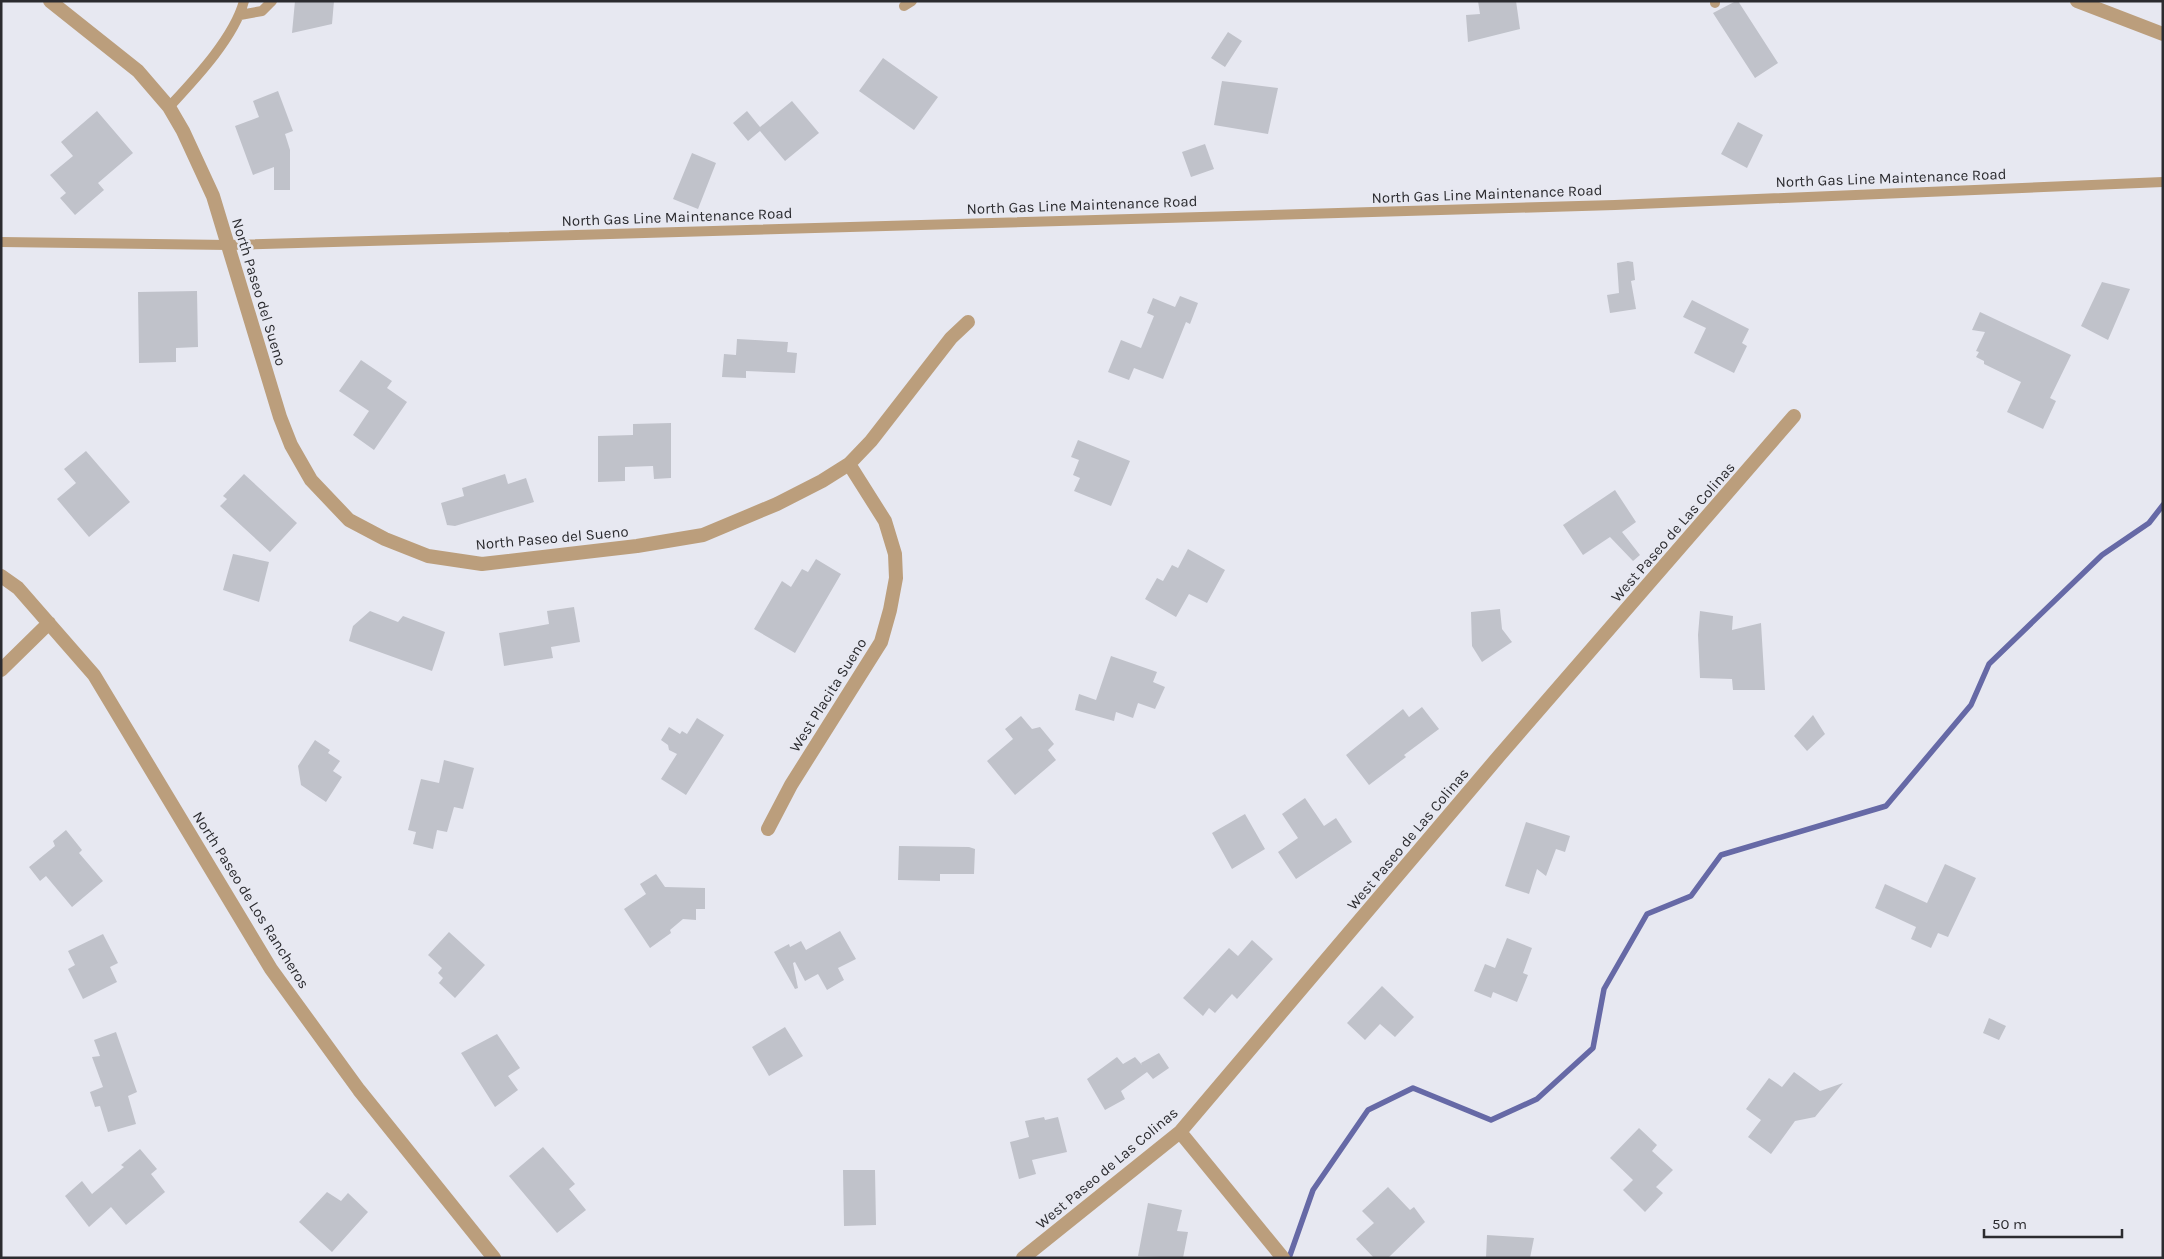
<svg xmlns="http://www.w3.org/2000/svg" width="2164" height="1259" font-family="Karla,sans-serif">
  <rect width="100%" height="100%" fill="#e7e8f1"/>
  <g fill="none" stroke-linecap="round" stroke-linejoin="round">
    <path stroke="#6669a6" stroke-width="5.5" d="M1289 1258 1313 1190 1368 1110 1413 1088 1491 1120 1537 1099 1593 1048 1604 989 1647 914 1691 896 1721 855 1886 806 1971 705 1989 664 2102 555 2149 523 2163 505"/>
  </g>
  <path fill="#c0c2ca" d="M295 1H334L332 24 292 33Z
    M1478 1H1516L1520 29 1468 42 1466 15 1480 14Z
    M1736 1H1738L1778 63 1755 78 1713 13Z
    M1228 32 1242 41 1225 67 1211 58Z
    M883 58 938 97 914 130 859 91Z
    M1222 81 1278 88 1268 134 1214 125Z
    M278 91 293 131 285 134 290 150V190H274V167L253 175 235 126 259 117 253 101Z
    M792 101 819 133 785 161 760 131 748 141 733 123 747 111 760 127Z
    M97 111 133 153 98 183 104 190 75 215 60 198 66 193 50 175 73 156 61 142Z
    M1738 122 1763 135 1747 168 1721 154Z
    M1205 144 1214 169 1191 177 1182 152Z
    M692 153 716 163 698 209 673 199Z
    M1628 261 1633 262 1635 280 1631 281 1636 309 1610 313 1607 295 1619 293 1617 263Z
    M2102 282 2130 289 2108 340 2081 326Z
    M197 291 198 347 176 348V362L139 363 138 292Z
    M1180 296 1198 303 1190 324 1186 322 1163 379 1134 368 1129 380 1108 372 1121 340 1141 348 1154 316 1147 313 1153 298 1175 307Z
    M1692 300 1749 329 1742 343 1747 346 1734 373 1694 353 1706 328 1683 317Z
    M1980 312 2071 355 2050 398 2056 401 2043 429 2007 412 2021 382 1984 364V361L1976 357 1979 352 1976 351 1985 332 1972 330Z
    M737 339 788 342 787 352 797 353 795 373 746 371V378L722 377 724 354 736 355Z
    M361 360 392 381 387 388 407 402 374 450 353 435 369 411 339 391Z
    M671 423V478L654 479 653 466 625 467V481L598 482V436L633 435V424Z
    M1078 440 1130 461 1111 506 1074 491 1080 478 1073 475 1079 460 1071 457Z
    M86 451 130 502 89 537 57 499 76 483 64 469Z
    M244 474 297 523 270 552 220 506 227 499 223 496Z
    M505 474 508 484 526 478 534 502 455 526 447 525 441 503 464 496 462 488Z
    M1615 490 1636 522 1622 532 1640 555 1633 561 1610 537 1583 555 1563 525Z
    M1188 549 1225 570 1207 603 1189 594 1176 617 1145 599 1157 578 1163 581 1172 565 1178 568Z
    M233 554 269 562 259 602 223 590Z
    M816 559 841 574 795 653 754 629 782 581 791 587 802 569 808 572Z
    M574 607 580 642 551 647 553 658 504 666 499 633 549 624 547 611Z
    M1500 609 1502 629 1512 642 1482 662 1472 646 1471 612Z
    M370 611 398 622 403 616 445 632 432 671 349 641 353 626Z
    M1700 611 1733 616 1732 630 1761 623 1765 690H1733L1732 679 1700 678 1698 635Z
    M1111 656 1157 672 1153 682 1165 687 1155 709 1138 703 1133 718 1116 712 1114 721 1075 710 1079 694 1096 700Z
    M1422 707 1439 729 1404 755 1406 757 1369 785 1346 755 1403 709 1409 717Z
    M1813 715 1825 734 1807 751 1794 736Z
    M1021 716 1032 729 1040 727 1054 744 1048 750 1056 760 1015 795 987 761 1013 739 1005 729Z
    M697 718 724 735 686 795 661 779 677 754 669 750 668 745 661 740 669 727 680 734 682 731 687 734Z
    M315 740 330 750 328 753 340 761 333 771 342 777 326 802 301 785 298 766Z
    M444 760 474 768 463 809 454 807 447 832 437 830 433 849 413 844 416 832 408 830 421 779 439 783Z
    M1305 798 1324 826 1336 818 1352 842 1296 879 1278 852 1298 838 1282 814Z
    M1245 814 1265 849 1232 869 1212 833Z
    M1526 822 1570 836 1565 852 1556 849 1546 876 1537 869 1529 894 1505 886Z
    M66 830 82 850 79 853 103 881 72 907 46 876 40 881 29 867 55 846 53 841Z
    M899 846 969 847 975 849 974 874H940V881L898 880Z
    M1945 864 1976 878 1948 937 1938 933 1931 948 1911 939 1916 927 1875 908 1885 884 1927 903Z
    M656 874 665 887 705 888V909H696V920L683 919 670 930 671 933 650 948 624 909 646 894 640 884Z
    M840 931 856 959 838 968 844 980 827 990 818 974 805 981 795 962 793 963 798 988 795 989 774 952 789 944 790 947 801 941 806 950Z
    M449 932 485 965 455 998 439 983 443 978 438 973 442 968 428 955Z
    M103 934 118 963 110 967 117 982 83 999 68 969 75 965 68 951Z
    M1507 938 1532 948 1523 973 1528 975 1517 1002 1493 992 1491 998 1474 991 1485 964 1495 968Z
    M1252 940 1273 959 1237 999 1232 994 1215 1013 1209 1008 1203 1016 1183 998 1229 948 1238 956Z
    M1382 986 1414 1017 1395 1037 1380 1024 1365 1040 1347 1023Z
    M1989 1018 2006 1026 1999 1040 1983 1033Z
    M785 1027 803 1056 769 1076 752 1047Z
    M116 1032 137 1092 128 1096 136 1124 108 1132 100 1106 95 1107 90 1092 103 1087 92 1057 100 1056 94 1040Z
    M497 1034 520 1068 508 1076 518 1090 495 1107 461 1053Z
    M1159 1053 1169 1068 1153 1079 1147 1072 1121 1091 1125 1099 1105 1110 1087 1079 1117 1057 1123 1064 1135 1057 1142 1065 1141 1063Z
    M1794 1072 1820 1091 1843 1083 1815 1117 1795 1121 1771 1154 1748 1137 1761 1120 1746 1109 1769 1078 1782 1087Z
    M1044 1117 1045 1120 1058 1117 1067 1152 1032 1160 1036 1174 1019 1179 1010 1142 1029 1137 1025 1121Z
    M1639 1128 1657 1145 1652 1151 1673 1170 1656 1187 1663 1193 1645 1212 1623 1190 1633 1180 1610 1158Z
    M543 1147 575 1184 569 1189 586 1210 557 1233 509 1176Z
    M140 1149 157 1169 151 1174 165 1192 126 1225 111 1207 89 1227 65 1196 82 1181 92 1194 124 1167 121 1165Z
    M843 1170H875L876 1225 844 1226Z
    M1388 1187 1410 1210 1414 1207 1425 1222 1388 1258H1374L1356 1239 1374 1223 1362 1211Z
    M327 1192 341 1201 348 1193 368 1212 332 1252 299 1222Z
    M1148 1203 1182 1210 1177 1231 1188 1232 1183 1258 1138 1256Z
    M1487 1235 1534 1238 1530 1258H1486Z"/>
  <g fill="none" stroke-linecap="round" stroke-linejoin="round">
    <path stroke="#bb9e7c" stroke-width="10" d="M1715 1V3
      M904 6 912 1
      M240 15 262 11 272 1
      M169 107C195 79 234 38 244 1
      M1 242 229 245 1615 205 2163 182"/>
    <path stroke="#bb9e7c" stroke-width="14" d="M50 1 138 71 169 107 183 131 213 196 280 417 291 445 311 480 349 520 385 539 428 556 482 564 637 546 703 535 777 504 822 481 849 464 871 441 951 338 968 322
      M2077 1 2163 34
      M1 576 18 588 94 675 271 969 359 1090 494 1258
      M1 670 49 623
      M768 829 791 785 881 642 890 610 896 578 895 554 885 521 849 464
      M1180 1132 1283 1258
      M1023 1258 1180 1132 1499 756 1794 416"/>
  </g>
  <g text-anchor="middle" stroke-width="5" stroke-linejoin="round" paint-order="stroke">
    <g font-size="15" fill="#2b2b2f" stroke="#e7e8f1">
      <text transform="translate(1891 178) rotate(-2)" y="5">North Gas Line Maintenance Road</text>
      <text transform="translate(1487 194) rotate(-2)" y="5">North Gas Line Maintenance Road</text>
      <text transform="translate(1082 205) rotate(-2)" y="5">North Gas Line Maintenance Road</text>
      <text transform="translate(677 217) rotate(-2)" y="5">North Gas Line Maintenance Road</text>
      <text transform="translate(259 292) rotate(73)" y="5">North Paseo del Sueno</text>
      <text transform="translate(1673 532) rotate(-49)" y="5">West Paseo de Las Colinas</text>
      <text transform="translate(552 538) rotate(-5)" y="5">North Paseo del Sueno</text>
      <text transform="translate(828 695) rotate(-58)" y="5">West Placita Sueno</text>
      <text transform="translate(1408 839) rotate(-50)" y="5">West Paseo de Las Colinas</text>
      <text transform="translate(251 900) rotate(58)" y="5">North Paseo de Los Rancheros</text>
      <text transform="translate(1107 1168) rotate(-40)" y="5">West Paseo de Las Colinas</text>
    </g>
  </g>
  <rect width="2164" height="1259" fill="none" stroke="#2b2b2f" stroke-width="5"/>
  <path d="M1984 1229v8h138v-8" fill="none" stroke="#2b2b2f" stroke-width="2.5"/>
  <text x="1992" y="1229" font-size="15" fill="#2b2b2f" stroke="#e7e8f1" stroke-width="4" paint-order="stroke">50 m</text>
</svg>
